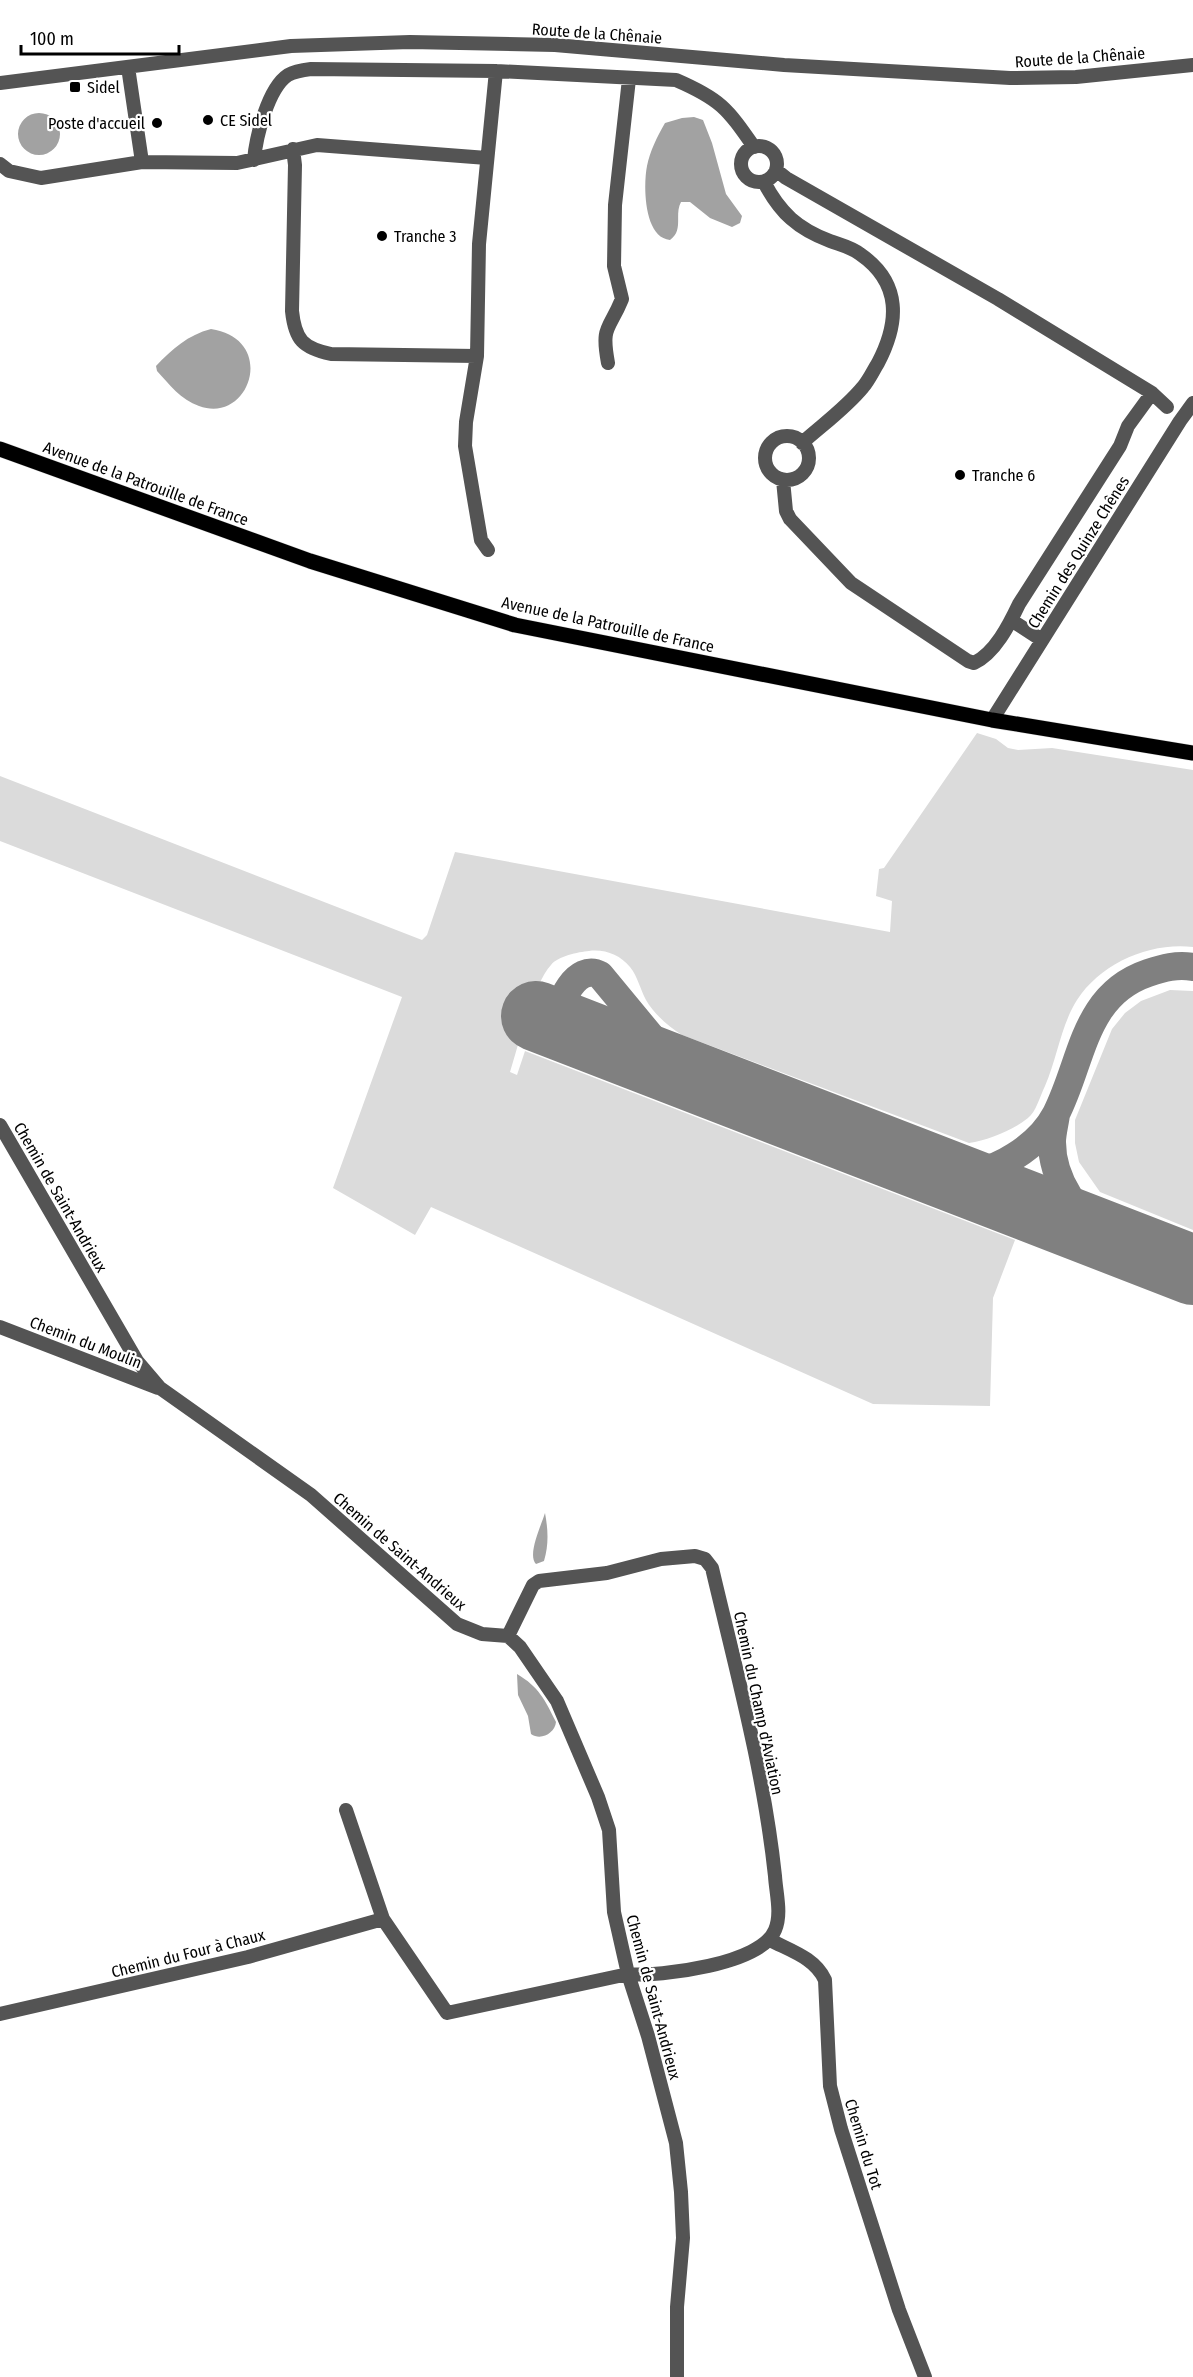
<svg xmlns="http://www.w3.org/2000/svg" width="1193" height="2377" font-family="'Fira Sans Condensed',sans-serif">
  <rect width="100%" height="100%" fill="#fff"/>
  <path fill="#dbdbdb" d="M977 733 996 739 1008 748 1018 750 1052 748 1193 770V947C1150 942 1101 963 1077 1000 1061 1025 1057 1059 1045 1086 1040 1096 1036 1112 1028 1118 1012 1131 988 1140 969 1143L682 1035C669 1027 654 1014 646 1000 640 989 638 977 630 967 620 955 605 949 589 951 578 952 558 956 551 965 534 983 518 1046 510 1072L517 1075 525 1051 1015 1240 993 1298 990 1406 873 1404 431 1207 415 1235 333 1188 402 997 0 841V776L422 940 427 935 455 852 890 932 892 901 876 896 879 869 884 868Z
    M1170 990 1193 991V1230L1100 1192 1079 1162 1075 1143V1120L1112 1029 1125 1013 1141 1001Z"/>
  <path fill="#a2a2a2" d="M18 134a21 21 0 1 1 42 0a21 21 0 1 1-42 0Z
    M694 117 703 120 712 143 726 194 742 216 740 223 732 227 710 218 690 202H681C674 215 684 230 670 240 644 238 643 186 647 166 650 151 657 137 665 123L682 118Z
    M211 329C278 339 250 425 199 406 181 400 169 384 157 371L156 366C172 349 188 335 211 329Z
    M545 1513C548 1529 549 1544 544 1561L536 1564C527 1555 541 1526 545 1513Z
    M517 1674C539 1687 545 1700 556 1722 555 1733 541 1741 531 1734L528 1716 518 1695Z"/>
  <g fill="none" stroke-linecap="round" stroke-linejoin="round">
    <path stroke="#808080" stroke-width="28" d="M570 1030C568 1027 563 1023 561 1019 556 1004 577 962 600 975L672 1062 690 1076
      M1056 1114C1055 1123 1052 1133 1052 1142 1052 1181 1078 1215 1107 1237
      M936 1171C968 1175 987 1174 1015 1156 1031 1146 1047 1131 1056 1114 1083 1061 1083 995 1148 973 1163 968 1177 964 1193 967"/>
    <path stroke="#808080" stroke-width="70" d="M536 1016 1193 1270"/>
    <defs>
      <path id="major" d="M0 449 310 561 515 625 992 720 1193 753"/>
    </defs>
    <use href="#major" stroke="#dbdbdb" stroke-width="16"/>
    <path stroke="#545454" stroke-width="14" d="M128 67 142 162
      M0 83 291 46 410 42 555 45 784 65 1010 78 1076 77 1193 65
      M741 164a18 18 0 1 1 36 0a18 18 0 1 1-36 0Z
      M293 149 295 165 292 311C295 340 303 348 331 354L477 356
      M254 160C256 137 268 88 288 75 295 71 303 70 311 69L496 71 676 80C720 99 727 108 754 147
      M0 164 9 171 41 178 142 162 237 163 317 145 487 158
      M776 170 786 178 998 299 1152 393 1167 407
      M764 182C780 213 798 229 830 241 841 245 851 247 860 254 902 283 899 323 878 363 873 371 869 380 863 387 846 408 822 425 802 443
      M608 363C601 325 609 331 622 299L614 266 615 205 629 79
      M765 458a22 22 0 1 1 44 0a22 22 0 1 1-44 0Z
      M783 480 786 511 790 519 851 583 968 661 974 663C995 653 1009 625 1019 604L1120 446 1128 426 1152 393
      M488 550 481 540 465 446 466 422 477 356 479 244 496 71
      M1011 620 1042 640
      M992 720 1180 421 1193 403
      M0 1125 137 1361 160 1388 311 1495 457 1624 482 1634 508 1636 520 1647 557 1701 598 1797 609 1830 614 1912 628 1974 648 2036 676 2143 681 2192 683 2238 677 2307V2377
      M0 1327 158 1388
      M346 1810 383 1919 447 2013 628 1974C660 1977 762 1964 775 1930 782 1914 776 1893 775 1876 764 1772 736 1670 712 1568L705 1559 695 1556 661 1559 607 1573 539 1581 533 1585 508 1636
      M770 1940C791 1951 815 1958 825 1980L830 2086 841 2129 899 2310 925 2377
      M0 2014 248 1957 383 1919"/>
    <use href="#major" stroke="#000" stroke-width="15"/>
  </g>
  <g fill="#000" stroke="#fff" stroke-width="2">
    <rect x="69" y="81" width="12" height="12" rx="3"/>
    <circle cx="208" cy="120" r="6"/>
    <circle cx="157" cy="123" r="6"/>
    <circle cx="382" cy="236" r="6"/>
    <circle cx="960" cy="475" r="6"/>
  </g>
  <g text-anchor="middle" stroke-width="4.5" stroke-linejoin="round" paint-order="stroke">
    <g font-size="16" fill="#000" stroke="#fff">
      <text transform="translate(597 33) rotate(4)" y="6">Route de la Chênaie</text>
      <text transform="translate(1080 57) rotate(-4)" y="6">Route de la Chênaie</text>
      <text transform="translate(146 483) rotate(20)" y="6">Avenue de la Patrouille de France</text>
      <text transform="translate(1078 552) rotate(-58)" y="6">Chemin des Quinze Chênes</text>
      <text transform="translate(608 624) rotate(12)" y="6">Avenue de la Patrouille de France</text>
      <text transform="translate(61 1197) rotate(60)" y="6">Chemin de Saint-Andrieux</text>
      <text transform="translate(86 1342) rotate(21)" y="6">Chemin du Moulin</text>
      <text transform="translate(400 1551) rotate(41)" y="6">Chemin de Saint-Andrieux</text>
      <text transform="translate(759 1703) rotate(78)" y="6">Chemin du Champ d'Aviation</text>
      <text transform="translate(188 1953) rotate(-14)" y="6">Chemin du Four à Chaux</text>
      <text transform="translate(654 1997) rotate(75)" y="6">Chemin de Saint-Andrieux</text>
      <text transform="translate(864 2144) rotate(73)" y="6">Chemin du Tot</text>
    </g>
    <g font-size="16" fill="#000" stroke="#fff" text-anchor="start">
      <text x="87" y="93">Sidel</text>
      <text x="220" y="126">CE Sidel</text>
      <text x="145" y="129" text-anchor="end">Poste d'accueil</text>
      <text x="394" y="242">Tranche 3</text>
      <text x="972" y="481">Tranche 6</text>
    </g>
  </g>
  <path d="M21 45v9h158v-9" fill="none" stroke="#000000" stroke-width="3"/>
  <text x="30" y="45" font-size="18" fill="#000000" stroke="#ffffff" stroke-width="4.5" paint-order="stroke">100 m</text>
</svg>
